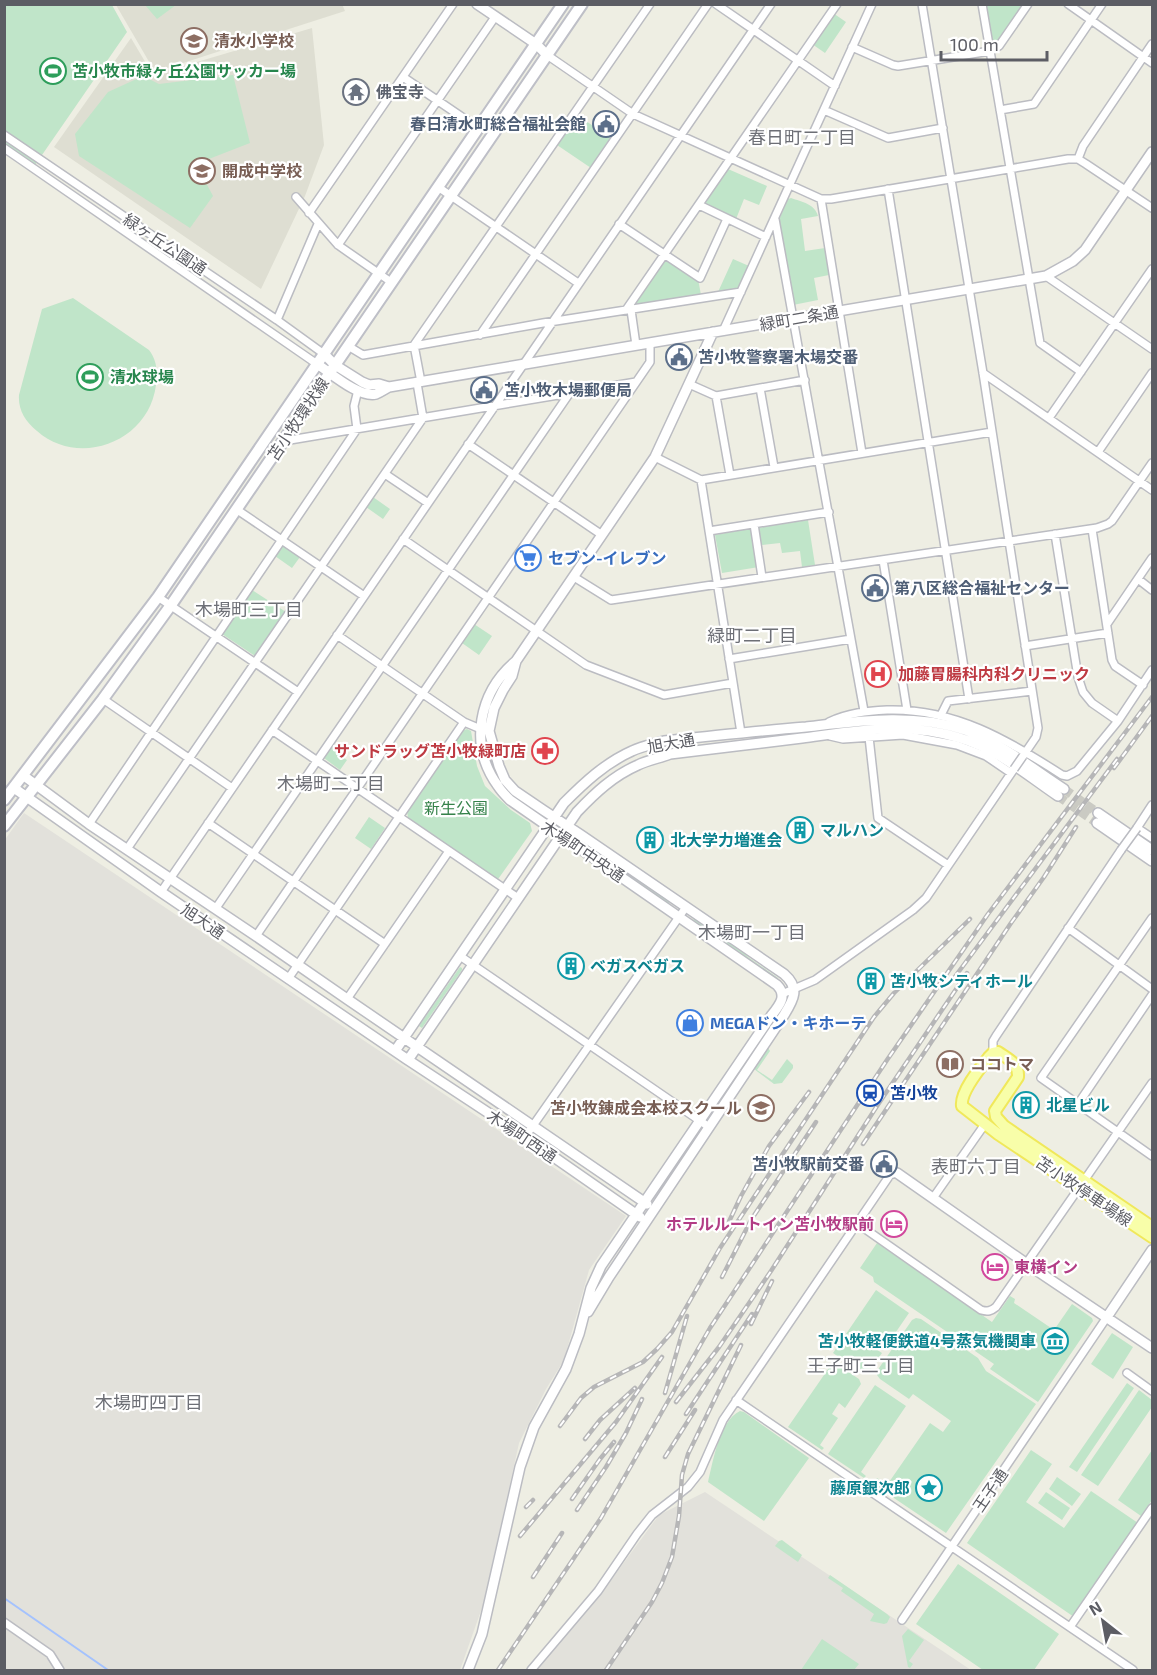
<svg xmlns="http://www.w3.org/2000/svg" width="1157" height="1675" font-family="'Exo 2','Noto Sans JP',sans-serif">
  <rect width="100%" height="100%" fill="#eeeee3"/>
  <path fill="#e2e1db" d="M24 813 626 1216 589 1270 564 1360 546 1389 519 1443 483 1605 460 1670H5L4 841Z
    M705 1492 971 1670H535L547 1653 597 1599 659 1515Z"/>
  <path fill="#deded2" d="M342 4 345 11 155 72 116 5Z
    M312 28 324 145 305 196 261 289 54 147 131 38 153 75Z"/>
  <path fill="#c0e5c9" d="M4 5H112L127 32 33 168 5 148Z
    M145 5H176L157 19Z
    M985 5H1024L997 41 992 42Z
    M833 13 846 22 825 53 812 44Z
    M233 75 250 143 196 164 213 196 190 228 79 156 75 134 108 92 143 76 159 84Z
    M577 115 611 138 591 168 557 145Z
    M728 169 767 186 759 205 744 199 736 219 706 205 705 203 725 171Z
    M791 198C802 202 815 204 818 216L801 219 805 251 825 248 829 275 814 278 818 300 793 305 778 222 788 199Z
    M666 257 698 279 701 295 637 305 635 302Z
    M733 259 749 266 739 288 718 292Z
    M73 298 149 350C157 360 158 373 156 385 149 442 79 468 37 431 25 421 18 410 19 395L42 309Z
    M373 497 390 509 383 519 366 507Z
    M808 520 815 565 802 567 800 551 782 553 780 543 761 545 758 528Z
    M752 528 759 567 722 573 715 535Z
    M282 545 300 557 292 568 275 556Z
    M252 590 286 612 255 656 222 634Z
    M474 624 492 636 479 655 462 643Z
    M467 729 471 731 477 766 485 786 511 810 530 823 532 831 496 882 409 822 407 812 462 731Z
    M332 746 339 750 337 753 347 760 340 770 324 758Z
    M369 817 385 828 371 849 355 838Z
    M581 839 670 901 668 904 614 867 609 861 579 841Z
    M695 918 743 951 748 957 778 978 777 979 693 920Z
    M460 967 462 968V970L422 1028 419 1026Z
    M767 1046 770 1051 757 1070 772 1080 787 1059 793 1065V1068L782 1083 774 1084 754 1069 756 1063Z
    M877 1243 992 1322 1010 1296 1015 1299 1014 1303 1054 1330 1072 1304 1092 1318 1093 1321 1038 1402 990 1369 994 1364 874 1282 873 1277 860 1268Z
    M876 1290 909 1313 887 1345 873 1336 868 1344 882 1353 868 1373 863 1374 833 1353Z
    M916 1318 921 1319 978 1358 986 1371 1036 1404 946 1533 873 1484 877 1478 887 1485 930 1423 943 1432 951 1421 913 1394 909 1399 880 1379 877 1375V1371L912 1320Z
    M1112 1333 1133 1347 1113 1379 1091 1364Z
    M833 1362 859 1379 861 1384 845 1408 839 1403 832 1414 838 1418 820 1445 824 1448 822 1450 788 1427Z
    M1127 1383 1134 1388 1077 1472 1069 1467Z
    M875 1385 906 1406 861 1472 866 1476 864 1478 828 1454Z
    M1139 1390 1152 1400V1407L1098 1486 1081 1475Z
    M740 1411 744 1412 809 1458 764 1521 708 1482C713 1462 719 1421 740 1411Z
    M1031 1450 1052 1464 1026 1502 1064 1528 1091 1491 1138 1523 1074 1617 967 1543Z
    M1152 1450V1500L1141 1516 1118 1500Z
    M1057 1477 1081 1494 1072 1506 1049 1489Z
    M1046 1492 1070 1508 1062 1520 1038 1503Z
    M782 1540 802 1555 798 1562 775 1546 779 1541Z
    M958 1564 1059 1634 1034 1670H983L916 1624Z
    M830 1575 887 1614 890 1617 887 1623 884 1624 870 1621 874 1614 841 1591 843 1588 828 1578Z
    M908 1629 924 1640 909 1661 913 1664 910 1668 908 1667 902 1636Z
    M822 1639 859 1664 854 1670H801Z"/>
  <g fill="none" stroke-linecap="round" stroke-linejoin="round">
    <path stroke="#a4c2fe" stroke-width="2" d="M4 1598 108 1670"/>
    <path stroke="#cacac3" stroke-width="9" stroke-dasharray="9 4.5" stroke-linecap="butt" d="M1064 789 1098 813
      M1058 796 1097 823"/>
    <defs>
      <path id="minor" d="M716 4 835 86
        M922 4 983 373 1038 728 1036 737 1023 756
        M982 4 1040 343 1081 372
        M1068 4 1152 63
        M852 47 893 65 898 66 990 51 999 46 1028 4
        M547 55 633 114 821 199H831L1068 159H1078L1086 164 1152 208
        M403 77 478 128
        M824 110 888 138 943 128
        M1000 110 1034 104 1102 4
        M4 135 277 320 324 354
        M4 148 317 364
        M1078 159 1083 146 1152 44
        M438 187 578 283
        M888 189 969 699
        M296 197 338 245 391 282
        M821 199 862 453
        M699 205 766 237
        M309 213 453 4
        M775 219 864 711
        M619 224 700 278 727 219
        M338 245 495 17
        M1046 276 1152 349
        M626 310 837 4
        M631 310 636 345
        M277 320 318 224
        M723 331 872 4
        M480 335 708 4
        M348 346 363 355 543 323 741 292
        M983 373 1152 490
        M421 382 414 345 650 4
        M689 384 716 396 805 380
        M760 388 774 467
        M716 396 730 475
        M1049 418 1152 269
        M284 441 636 382
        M468 444 602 535
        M1098 452 1152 373
        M655 457 701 480 992 432
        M385 474 428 503
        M701 480 741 733
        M236 509 364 596
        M754 524 762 577
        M1092 529 1112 660 1115 666 1143 685
        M709 531 829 512
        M1055 534 1078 677 1083 692 1092 703 1118 721
        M403 539 586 665 664 695 733 683
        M883 560 907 710
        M574 577 611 600 1097 528 1108 524 1112 521 1152 463
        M1138 579 1152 590
        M158 597 298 692
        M1107 624 1152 558
        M337 635 464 722 483 730
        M1025 646 1108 633
        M729 659 851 639
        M103 699 232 788
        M941 715 948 701 1032 691
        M829 722C848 713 867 711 887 710 954 708 1008 740 1062 775L1067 776 1077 771 1118 721 1152 670
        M272 730 518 898
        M830 736 843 739 903 735 957 745 986 756 1011 773
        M869 737 878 818 948 865
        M1152 805 1137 828 1152 838
        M208 823 385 944
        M89 824 357 429 354 406 358 390
        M127 849 423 418 417 383
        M161 892 771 4
        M216 908 569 394
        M1152 918 1041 1078 1152 1156
        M1068 928 1152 989
        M256 936 650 362V343
        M460 956 709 1127
        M288 979 464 722
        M782 994 815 980 913 910 926 898 1014 769
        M347 999 449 851
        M993 1053V1041L996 1036 1121 850
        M1078 1104 1152 995
        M525 1137 686 907
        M933 1198 985 1124
        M858 1224 981 1310C988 1312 991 1311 996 1307L1152 1083
        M1127 1373 1152 1391
        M736 1400 1133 1670
        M902 1620 1107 1317
        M4 1622 50 1654 60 1670
        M1070 1627 1152 1508
        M531 1670 598 1591 637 1534 652 1515 688 1487 700 1472 723 1420 890 1175 897 1173"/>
      <path id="tertiary" d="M477 4 536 44 547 55
        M324 354 335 365 362 382 369 385 379 384 389 387
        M317 364C331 373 359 398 376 394 381 392 385 389 389 387L1046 276 1073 261 1085 250 1152 152
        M516 661 512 676 503 690 494 708 489 731 499 766 505 780 515 791 543 810 581 835 784 974C800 988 794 999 784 1015L609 1277 588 1312
        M24 776 89 824 256 936 347 999 647 1204
        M14 788 161 892 408 1060 577 812C595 793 613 776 638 765 648 760 660 758 670 754 714 749 758 743 802 738 856 731 907 721 960 738 997 749 1027 775 1058 796
        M1098 813 1152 850
        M1097 823 1152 861
        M395 1051 564 803C584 783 605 763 632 751 642 746 654 744 664 741 711 736 759 731 806 727 859 721 913 713 965 730 1000 742 1033 769 1064 789
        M408 1060 525 1137 640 1217
        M897 1173 1027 1264 1152 1348
        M1107 1317 1152 1250
        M468 1670 482 1634 520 1467 534 1427 566 1369 579 1334 591 1288 601 1266 771 1016C779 1006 788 996 777 985L510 800C506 796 501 791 498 786 468 745 479 692 516 661L655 457 713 332"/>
      <path id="secondary" d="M4 800 158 597 563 4
        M4 826 103 699 171 605 582 4"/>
      <path id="primary" d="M1152 1227 1004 1126 996 1117 995 1111 1018 1077C1019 1063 1008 1059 998 1052L993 1053 989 1057C980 1068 960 1092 962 1106L998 1134 1152 1237"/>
    </defs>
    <use href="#minor" stroke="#bbbcc2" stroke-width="10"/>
    <use href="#tertiary" stroke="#bbbcc2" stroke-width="12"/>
    <use href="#secondary" stroke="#bebfc7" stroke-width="14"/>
    <use href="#primary" stroke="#f0e85b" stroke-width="14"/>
    <use href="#minor" stroke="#fff" stroke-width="7"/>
    <use href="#tertiary" stroke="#fff" stroke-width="9"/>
    <use href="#secondary" stroke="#fff" stroke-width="10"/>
    <use href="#primary" stroke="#f8fea9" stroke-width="10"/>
    <defs>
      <path id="rail" d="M1114 768 1152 716
        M954 978 1117 759
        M863 1144 1011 923 1044 877 1076 827
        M726 1228 741 1196 769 1146 809 1092
        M722 1277 751 1220 816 1122
        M751 1324 772 1281
        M665 1393 687 1316
        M676 1402 719 1347 771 1271 877 1106 967 973
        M686 1414 752 1314
        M560 1426 581 1398 594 1387 643 1362 657 1349 672 1332 720 1248 874 1017 894 993 970 919
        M585 1439 600 1420 635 1388
        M665 1457 695 1410
        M572 1499 600 1459 614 1442
        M526 1507 533 1500
        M577 1510 606 1467 626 1433 642 1399
        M520 1536 616 1422 662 1357
        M533 1577 562 1533
        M498 1670 601 1518 710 1328 887 1060 988 914 1152 697
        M606 1670 652 1602 662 1583 672 1557 679 1516 682 1475 688 1454 741 1345"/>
    </defs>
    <use href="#rail" stroke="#b6b6b7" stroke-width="4.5"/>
    <use href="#rail" stroke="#fff" stroke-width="2" stroke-dasharray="7" stroke-linecap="butt"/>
    <defs>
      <path id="minor-bridge" d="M1014 769 1023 756
        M1121 850 1137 828"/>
    </defs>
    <use href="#minor-bridge" stroke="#bbbcc2" stroke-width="10" stroke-linecap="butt"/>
    <use href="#minor-bridge" stroke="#fff" stroke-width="7"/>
  </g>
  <defs>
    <symbol id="school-ring" viewBox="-11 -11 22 22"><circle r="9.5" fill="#fff" stroke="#8d6e63" stroke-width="1.5"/><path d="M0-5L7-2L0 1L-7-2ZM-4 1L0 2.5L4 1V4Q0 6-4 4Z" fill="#8d6e63"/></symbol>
    <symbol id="stadium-ring" viewBox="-11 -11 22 22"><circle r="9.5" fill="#fff" stroke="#2e9e5b" stroke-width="1.5"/><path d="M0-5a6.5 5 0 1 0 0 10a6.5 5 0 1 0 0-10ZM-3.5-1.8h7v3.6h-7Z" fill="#2e9e5b"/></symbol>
    <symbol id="temple-ring" viewBox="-11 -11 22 22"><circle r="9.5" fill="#fff" stroke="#6b7280" stroke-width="1.5"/><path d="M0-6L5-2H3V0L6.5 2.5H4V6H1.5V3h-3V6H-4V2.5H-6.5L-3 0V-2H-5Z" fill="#6b7280"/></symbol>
    <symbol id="civic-ring" viewBox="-11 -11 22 22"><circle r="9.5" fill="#fff" stroke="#5c6f8a" stroke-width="1.5"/><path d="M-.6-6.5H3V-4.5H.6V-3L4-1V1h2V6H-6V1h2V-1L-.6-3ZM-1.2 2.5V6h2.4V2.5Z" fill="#5c6f8a"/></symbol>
    <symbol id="supermarket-ring" viewBox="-11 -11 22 22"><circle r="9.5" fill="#fff" stroke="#3f7fe0" stroke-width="1.5"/><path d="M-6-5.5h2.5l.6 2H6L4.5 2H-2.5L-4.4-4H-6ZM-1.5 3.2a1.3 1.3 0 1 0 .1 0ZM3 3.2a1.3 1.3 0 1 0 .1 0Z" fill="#3f7fe0"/></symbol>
    <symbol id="hospital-ring" viewBox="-11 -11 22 22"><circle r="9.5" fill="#fff" stroke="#e0444e" stroke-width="1.5"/><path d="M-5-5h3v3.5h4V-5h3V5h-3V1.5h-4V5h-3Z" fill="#e0444e"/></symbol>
    <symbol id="pharmacy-ring" viewBox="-11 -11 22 22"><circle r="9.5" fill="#fff" stroke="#e0444e" stroke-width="1.5"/><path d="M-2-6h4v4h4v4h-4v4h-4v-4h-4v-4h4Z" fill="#e0444e"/></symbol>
    <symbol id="building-ring" viewBox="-11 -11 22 22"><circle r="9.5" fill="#fff" stroke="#0f9aa8" stroke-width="1.5"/><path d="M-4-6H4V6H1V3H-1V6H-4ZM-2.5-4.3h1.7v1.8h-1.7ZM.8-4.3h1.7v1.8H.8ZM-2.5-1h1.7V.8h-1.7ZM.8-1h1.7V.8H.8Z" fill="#0f9aa8"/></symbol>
    <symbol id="shop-ring" viewBox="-11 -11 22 22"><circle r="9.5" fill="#fff" stroke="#3f7fe0" stroke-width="1.5"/><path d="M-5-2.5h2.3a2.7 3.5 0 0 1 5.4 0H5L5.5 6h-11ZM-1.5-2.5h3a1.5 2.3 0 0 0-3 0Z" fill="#3f7fe0"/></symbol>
    <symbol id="library-ring" viewBox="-11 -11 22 22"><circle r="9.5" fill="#fff" stroke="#8d6e63" stroke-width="1.5"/><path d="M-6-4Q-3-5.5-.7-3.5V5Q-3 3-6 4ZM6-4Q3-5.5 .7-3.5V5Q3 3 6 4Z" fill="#8d6e63"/></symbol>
    <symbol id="station-ring" viewBox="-11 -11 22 22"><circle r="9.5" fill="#fff" stroke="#1a4fb4" stroke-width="1.5"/><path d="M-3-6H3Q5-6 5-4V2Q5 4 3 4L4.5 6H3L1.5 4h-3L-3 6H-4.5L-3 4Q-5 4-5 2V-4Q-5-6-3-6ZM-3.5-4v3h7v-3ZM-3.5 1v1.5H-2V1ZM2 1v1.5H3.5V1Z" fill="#1a4fb4"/></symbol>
    <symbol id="hotel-ring" viewBox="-11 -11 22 22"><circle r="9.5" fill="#fff" stroke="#d1479c" stroke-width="1.5"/><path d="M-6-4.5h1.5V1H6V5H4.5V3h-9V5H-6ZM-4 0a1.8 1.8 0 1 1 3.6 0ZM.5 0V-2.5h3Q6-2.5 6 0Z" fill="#d1479c"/></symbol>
    <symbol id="museum-ring" viewBox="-11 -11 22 22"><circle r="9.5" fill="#fff" stroke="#0f9aa8" stroke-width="1.5"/><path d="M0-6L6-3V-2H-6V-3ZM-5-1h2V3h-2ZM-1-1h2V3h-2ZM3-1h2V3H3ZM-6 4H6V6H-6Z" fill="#0f9aa8"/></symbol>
    <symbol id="sight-ring" viewBox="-11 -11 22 22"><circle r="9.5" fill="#fff" stroke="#0f9aa8" stroke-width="1.5"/><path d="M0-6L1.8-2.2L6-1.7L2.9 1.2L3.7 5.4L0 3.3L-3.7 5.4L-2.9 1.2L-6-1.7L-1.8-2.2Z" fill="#0f9aa8"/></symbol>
  </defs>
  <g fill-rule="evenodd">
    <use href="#school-ring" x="179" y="26" width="30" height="30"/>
    <use href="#stadium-ring" x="38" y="56" width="30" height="30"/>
    <use href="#temple-ring" x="341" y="77" width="30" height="30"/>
    <use href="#civic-ring" x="591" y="109" width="30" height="30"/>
    <use href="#school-ring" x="187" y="156" width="30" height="30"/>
    <use href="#civic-ring" x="664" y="342" width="30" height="30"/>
    <use href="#stadium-ring" x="75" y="362" width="30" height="30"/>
    <use href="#civic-ring" x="469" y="375" width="30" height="30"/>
    <use href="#supermarket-ring" x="513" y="543" width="30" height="30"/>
    <use href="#civic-ring" x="860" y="573" width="30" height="30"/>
    <use href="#hospital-ring" x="863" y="659" width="30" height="30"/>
    <use href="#pharmacy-ring" x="530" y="736" width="30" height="30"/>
    <use href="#building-ring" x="785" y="815" width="30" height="30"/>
    <use href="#building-ring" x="635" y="825" width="30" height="30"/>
    <use href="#building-ring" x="556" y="951" width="30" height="30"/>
    <use href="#building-ring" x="856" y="966" width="30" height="30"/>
    <use href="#shop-ring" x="675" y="1008" width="30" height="30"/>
    <use href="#library-ring" x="935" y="1049" width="30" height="30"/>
    <use href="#station-ring" x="855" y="1078" width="30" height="30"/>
    <use href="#building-ring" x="1011" y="1090" width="30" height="30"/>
    <use href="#school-ring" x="746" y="1093" width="30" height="30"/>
    <use href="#civic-ring" x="869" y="1149" width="30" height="30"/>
    <use href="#hotel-ring" x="879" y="1209" width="30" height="30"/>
    <use href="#hotel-ring" x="980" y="1252" width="30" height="30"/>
    <use href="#museum-ring" x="1040" y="1326" width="30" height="30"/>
    <use href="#sight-ring" x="914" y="1473" width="30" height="30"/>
  </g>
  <g text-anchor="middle" stroke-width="4.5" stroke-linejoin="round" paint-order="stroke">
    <g font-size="16" font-weight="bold" fill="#785e54" stroke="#fff" text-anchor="start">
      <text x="214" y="47">清水小学校</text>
      <text x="222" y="177">開成中学校</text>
      <text x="970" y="1070">ココトマ</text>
      <text x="742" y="1114" text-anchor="end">苫小牧錬成会本校スクール</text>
    </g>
    <g font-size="16" font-weight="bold" fill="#27864d" stroke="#fff" text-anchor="start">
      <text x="72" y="77">苫小牧市緑ヶ丘公園サッカー場</text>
      <text x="110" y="383">清水球場</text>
    </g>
    <g font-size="16" font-weight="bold" fill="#5b616d" stroke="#fff" text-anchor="start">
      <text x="376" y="98">佛宝寺</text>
    </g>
    <g font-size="16" font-weight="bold" fill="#4e5e75" stroke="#fff" text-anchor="start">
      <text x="586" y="130" text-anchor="end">春日清水町総合福祉会館</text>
      <text x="698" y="363">苫小牧警察署木場交番</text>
      <text x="504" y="396">苫小牧木場郵便局</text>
      <text x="894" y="594">第八区総合福祉センター</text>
      <text x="864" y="1170" text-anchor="end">苫小牧駅前交番</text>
    </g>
    <g font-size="16" fill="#5c5d64" stroke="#fff">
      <text transform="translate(165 244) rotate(34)" y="6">緑ヶ丘公園通</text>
      <text transform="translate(799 318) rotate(-10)" y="6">緑町二条通</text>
      <text transform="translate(298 419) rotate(-56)" y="6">苫小牧環状線</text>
      <text transform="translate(671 743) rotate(-10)" y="6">旭大通</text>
      <text transform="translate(583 851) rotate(34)" y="6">木場町中央通</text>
      <text transform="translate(203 921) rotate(34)" y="6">旭大通</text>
      <text transform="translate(522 1136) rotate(34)" y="6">木場町西通</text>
      <text transform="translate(1084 1191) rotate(34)" y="6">苫小牧停車場線</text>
      <text transform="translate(990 1490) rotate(-56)" y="6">王子通</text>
    </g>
    <g font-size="16" font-weight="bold" fill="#366cbe" stroke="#fff" text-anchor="start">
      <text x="548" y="564">セブン-イレブン</text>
      <text x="710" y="1029">MEGAドン・キホーテ</text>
    </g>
    <g font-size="16" font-weight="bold" fill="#be3a42" stroke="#fff" text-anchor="start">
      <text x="898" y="680">加藤胃腸科内科クリニック</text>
      <text x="526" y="757" text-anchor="end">サンドラッグ苫小牧緑町店</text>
    </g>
    <g font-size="16" fill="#35824a" stroke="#fff">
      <text x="456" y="814">新生公園</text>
    </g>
    <g font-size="16" font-weight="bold" fill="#0d838f" stroke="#fff" text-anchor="start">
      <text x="820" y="836">マルハン</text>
      <text x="670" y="846">北大学力増進会</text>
      <text x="590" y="972">ベガスベガス</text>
      <text x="890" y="987">苫小牧シティホール</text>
      <text x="1046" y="1111">北星ビル</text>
      <text x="1036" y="1347" text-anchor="end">苫小牧軽便鉄道4号蒸気機関車</text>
      <text x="910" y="1494" text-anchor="end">藤原銀次郎</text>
    </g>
    <g font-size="16" font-weight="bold" fill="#164399" stroke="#fff" text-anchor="start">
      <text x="890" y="1099">苫小牧</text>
    </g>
    <g font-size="16" font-weight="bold" fill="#b23c85" stroke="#fff" text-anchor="end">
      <text x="874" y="1230">ホテルルートイン苫小牧駅前</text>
      <text x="1014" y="1273" text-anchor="start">東横イン</text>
    </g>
    <g font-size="18" fill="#6d6f76" stroke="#fff">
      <text x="802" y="144">春日町二丁目</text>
      <text x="249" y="616">木場町三丁目</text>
      <text x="752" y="642">緑町二丁目</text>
      <text x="331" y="790">木場町二丁目</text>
      <text x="752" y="939">木場町一丁目</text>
      <text x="976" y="1173">表町六丁目</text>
      <text x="861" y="1372">王子町三丁目</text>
      <text x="149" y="1409">木場町四丁目</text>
    </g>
  </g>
  <rect width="1157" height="1675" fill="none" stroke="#5c5d64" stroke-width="12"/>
  <g transform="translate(1103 1621) rotate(329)" stroke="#ffffff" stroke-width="4.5" paint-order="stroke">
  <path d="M0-4.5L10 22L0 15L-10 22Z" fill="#5c5d64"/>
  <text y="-9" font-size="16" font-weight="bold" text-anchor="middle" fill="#5c5d64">N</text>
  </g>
  <path d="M941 51v9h106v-9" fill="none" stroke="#5c5d64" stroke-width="3"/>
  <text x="950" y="51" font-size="18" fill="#5c5d64" stroke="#ffffff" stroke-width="4.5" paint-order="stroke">100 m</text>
</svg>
